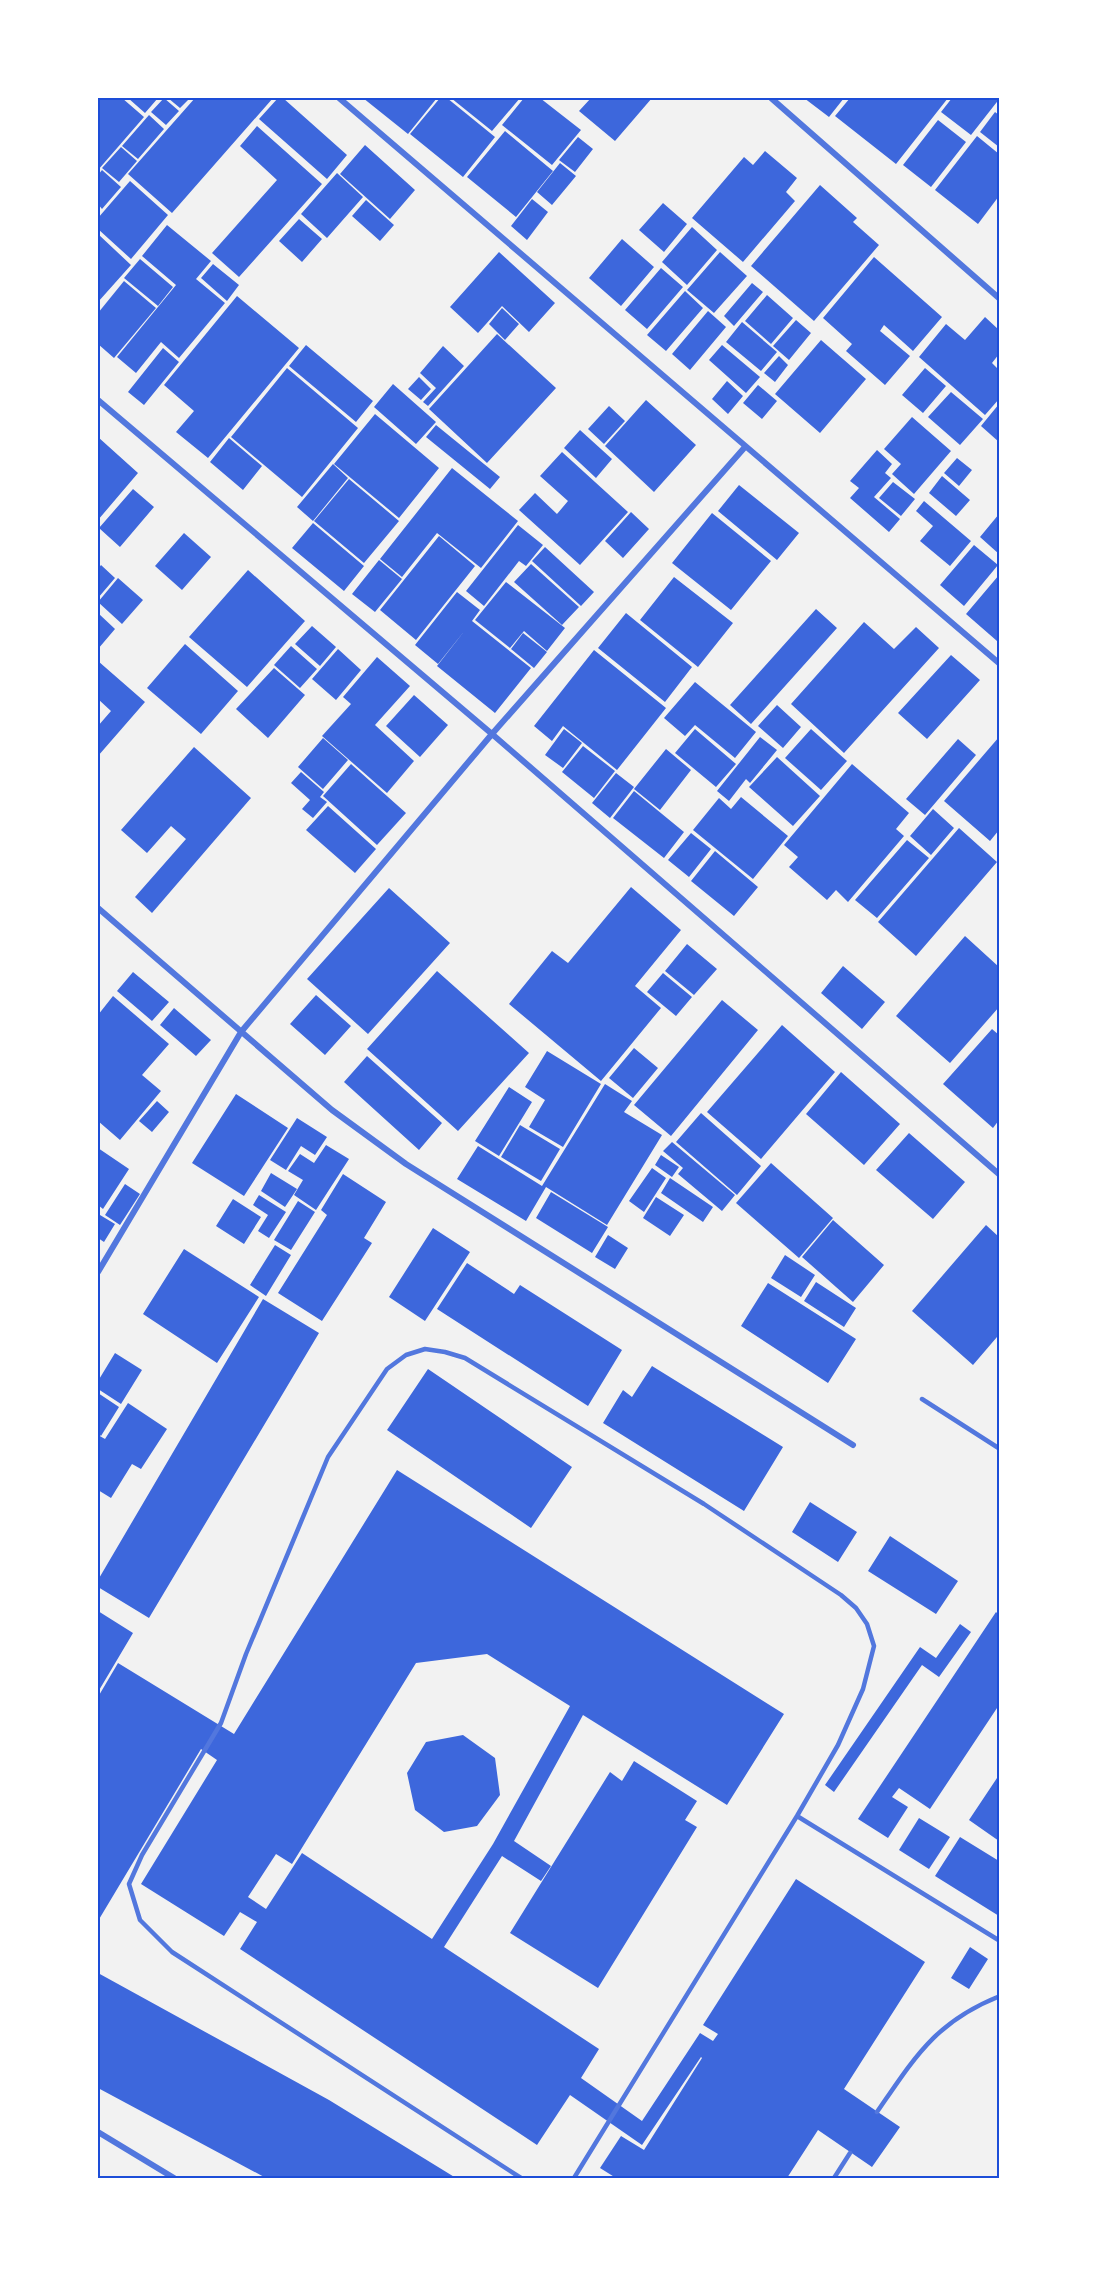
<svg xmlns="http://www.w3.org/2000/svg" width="1097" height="2276" font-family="Overpass,sans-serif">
  <rect width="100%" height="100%" fill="#f2f2f2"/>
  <path fill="#3d67dc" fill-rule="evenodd" d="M98 98H122L144 117 98 170Z
    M128 98H158L145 113Z
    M164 98 179 111 166 125 151 112Z
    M168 98H190L180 108Z
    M195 98H273L172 213 128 174Z
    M278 98H283L347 155 327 179 259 119Z
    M363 98H437L408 134Z
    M440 98H447L495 137 463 177 410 134Z
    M451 98H520L492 131Z
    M524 98H540L581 130 552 165 502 125Z
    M591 98H652L615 141 579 111Z
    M804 98H844L829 117Z
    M850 98H948L896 164 835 116Z
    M952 98H1000L971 135 941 112Z
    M995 112 999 115V147L980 132Z
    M149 115 164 129 138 159 122 146Z
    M938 120 966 142 931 187 903 165Z
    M257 126 322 184 239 277 212 253 277 180 240 146Z
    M505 131 553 171 516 217 467 177Z
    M977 136 999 154V196L978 224 935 190Z
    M578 137 593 149 575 172 559 160Z
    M365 145 415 190 390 219 340 174Z
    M121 147 137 161 119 182 102 168Z
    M765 151 797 178 786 192 795 201 743 262 692 218 744 157 753 165Z
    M560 163 576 176 552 205 537 192Z
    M102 170 121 187 102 209 98 204V175Z
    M337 173 363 197 327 238 301 214Z
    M130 181 168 215 131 259 98 229V218Z
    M820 185 857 218 853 222 879 245 814 321 751 266Z
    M532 199 548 212 527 240 511 226Z
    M366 200 394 225 380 241 352 216Z
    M663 203 687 224 664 252 639 230Z
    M299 219 322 239 302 262 279 241Z
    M167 225 211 261 196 279 225 303 179 358 161 342 136 373 117 357 176 285 142 256Z
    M692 227 717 250 687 285 662 262Z
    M98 234 131 265 98 302Z
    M622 239 654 267 621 306 589 278Z
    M499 252 555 303 529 332 502 306 478 333 450 307Z
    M720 252 747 276 714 313 687 290Z
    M874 257 942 317 913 351 884 325 880 331 910 356 885 385 846 351 852 344 823 318Z
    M140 259 173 287 158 306 124 278Z
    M213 264 239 285 227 301 201 278Z
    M661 268 683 287 647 329 625 310Z
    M124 281 156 308 114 358 98 344V313Z
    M752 283 763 292 734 326 724 316Z
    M685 291 703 308 666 351 647 335Z
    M767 295 793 318 771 344 745 321Z
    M237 296 299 348 208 458 176 432 194 411 164 385Z
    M502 308 519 324 505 340 489 324Z
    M708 311 726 327 690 370 672 354Z
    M985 317 999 330V354L992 363 999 370V399L985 415 919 357 946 324 965 340Z
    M796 320 811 333 789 360 773 346Z
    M742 322 777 352 761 371 726 342Z
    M497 334 556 388 487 463 429 409Z
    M821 340 866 379 820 433 775 394Z
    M306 345 373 401 356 422 289 366Z
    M722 345 760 377 746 393 709 360Z
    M443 346 464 366 428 406 423 402 436 388 420 373Z
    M163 348 179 362 144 405 128 392Z
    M779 356 788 365 775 382 764 373Z
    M287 368 358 428 302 497 231 437Z
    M925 368 946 386 923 413 902 395Z
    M419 377 431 389 421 400 408 389Z
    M727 381 743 396 728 414 712 399Z
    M393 384 436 422 416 444 374 407Z
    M758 385 777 401 762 419 743 403Z
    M951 392 983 419 960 445 928 417Z
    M646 400 696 445 654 492 605 446Z
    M999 404V442L981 426Z
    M609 406 625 421 604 444 588 429Z
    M375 414 439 468 399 518 334 464Z
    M912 417 951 451 914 494 892 474 901 464 884 449Z
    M436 425 500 477 490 489 426 437Z
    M580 430 612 459 596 478 564 448Z
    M98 437 138 473 98 520Z
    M229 438 262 466 243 490 210 462Z
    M877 450 892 464 885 473 891 478 874 497 900 519 889 532 850 498 859 488 850 481Z
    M562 452 628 512 580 565 519 510 535 493 557 514 568 501 540 476Z
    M957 458 972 470 959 486 944 473Z
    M333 464 348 478 313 521 297 507Z
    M452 468 518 521 481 568 437 533 402 577 380 559Z
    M942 476 970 500 956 516 929 493Z
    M349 479 399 521 364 563 314 521Z
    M893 482 915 499 901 516 879 498Z
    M739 485 799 533 777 560 718 511Z
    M133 489 154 507 120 547 99 528Z
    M924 501 971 541 950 566 920 541 933 526 916 511Z
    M631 512 649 529 623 558 605 541Z
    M712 513 771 561 731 610 672 563Z
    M999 514V554L980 537Z
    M313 523 364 566 344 591 292 548Z
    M518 525 543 545 526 566 519 561 484 606 466 591Z
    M184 533 211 557 182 590 155 566Z
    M439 536 475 566 416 640 380 610Z
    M974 545 998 565 964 606 940 585Z
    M545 547 594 592 581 606 532 561Z
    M379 560 402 579 375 612 352 594Z
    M531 564 579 607 562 625 514 582Z
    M101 565 115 578 98 598V569Z
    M248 570 305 621 247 687 189 637Z
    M999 575V638L997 641 966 614Z
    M674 577 733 623 698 667 640 620Z
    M118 578 143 600 122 624 98 602Z
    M506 582 565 628 547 651 524 631 510 648 475 620Z
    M457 592 480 610 472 621 531 668 495 713 437 666 466 629 438 664 415 645Z
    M816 609 837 628 751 724 730 705Z
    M98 613 115 629 98 649Z
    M626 613 692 667 665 702 598 648Z
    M864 622 894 649 916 627 939 648 844 753 791 704Z
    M312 626 336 647 320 666 295 644Z
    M523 633 547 652 534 668 511 649Z
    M185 644 238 691 201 734 147 688Z
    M291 646 317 669 300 688 274 665Z
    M338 649 361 670 336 700 312 679Z
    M594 650 666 708 617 770 563 726 552 741 534 726Z
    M951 655 980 680 927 739 898 713Z
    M377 657 410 686 375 725 414 761 387 793 322 736 351 704 343 697Z
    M98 661 145 702 98 756V726L111 711 98 699Z
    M274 668 305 695 268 738 236 709Z
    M695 682 756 732 735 758 695 725 685 736 664 718Z
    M414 695 448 725 420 757 386 726Z
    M777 705 801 727 783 748 758 726Z
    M564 729 582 743 563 768 545 755Z
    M695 729 736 764 716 787 675 753Z
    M811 729 847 761 821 790 785 758Z
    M760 737 777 750 750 783 746 779 729 801 717 791Z
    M999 737V830L990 841 944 801Z
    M323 738 348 760 323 789 298 767Z
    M958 739 976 755 925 815 906 799Z
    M583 746 615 771 594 798 562 772Z
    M194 747 251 798 152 913 135 897 186 839 171 826 147 853 121 830Z
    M666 749 691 770 660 810 634 789Z
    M777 757 820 796 793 826 749 787Z
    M351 764 406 813 377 845 323 796Z
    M852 764 909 813 896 829 904 836 848 902 836 890 827 900 789 867 798 857 784 845Z
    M301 772 324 792 320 797 327 802 313 818 302 809 310 800 291 783Z
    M616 773 634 787 610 818 592 803Z
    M634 791 684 832 664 858 613 818Z
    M741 797 788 836 753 879 693 830 719 798 731 809Z
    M328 806 376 849 355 873 306 830Z
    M933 809 954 828 931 855 910 836Z
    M959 828 997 862 916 956 878 922Z
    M691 833 711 849 689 877 668 860Z
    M907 840 929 858 877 918 855 900Z
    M715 851 758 887 734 916 691 881Z
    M631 887 681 930 635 986 661 1008 601 1081 509 1004 552 951 568 963Z
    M389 888 450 943 368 1034 307 979Z
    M965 936 999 967V1007L950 1063 896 1016Z
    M687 944 717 969 694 995 665 971Z
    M843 966 885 1002 862 1029 821 993Z
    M437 971 529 1053 458 1131 367 1049Z
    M133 972 169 1002 152 1021 117 991Z
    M663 973 692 997 676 1016 647 992Z
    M316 995 351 1026 325 1055 290 1024Z
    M113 996 169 1044 142 1075 161 1091 120 1140 98 1121V1015Z
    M722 1000 758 1030 671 1136 634 1105Z
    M174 1008 211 1040 196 1056 160 1025Z
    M782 1025 835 1072 761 1159 707 1112Z
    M992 1029 999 1035V1120L993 1128 943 1084Z
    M634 1048 658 1068 633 1098 609 1078Z
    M547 1051 601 1084 563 1147 529 1127 545 1100 525 1087Z
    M367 1056 442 1123 419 1150 344 1082Z
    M841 1072 900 1124 864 1165 806 1114Z
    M605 1084 632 1101 624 1112 662 1135 607 1225 546 1187 526 1221 457 1179 478 1146 542 1186Z
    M509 1087 532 1102 499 1156 475 1141Z
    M236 1094 288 1128 244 1196 192 1163Z
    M157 1101 169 1112 152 1132 139 1121Z
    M701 1113 761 1166 737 1195 676 1142Z
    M297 1118 327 1137 315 1155 301 1146 286 1170 270 1160Z
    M520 1125 560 1149 541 1181 501 1157Z
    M909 1133 965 1182 933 1219 876 1170Z
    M672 1142 735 1195 722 1211 678 1174 683 1168 663 1151Z
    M326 1145 349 1159 316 1210 294 1195 303 1180 288 1171 300 1154 314 1163Z
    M98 1148 129 1169 103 1209 98 1205Z
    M661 1155 679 1167 672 1177 655 1165Z
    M771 1163 833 1218 799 1258 736 1203Z
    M652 1168 666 1178 644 1212 629 1201Z
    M271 1173 297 1189 285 1207 261 1191Z
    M343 1174 386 1202 364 1238 372 1243 322 1321 278 1293 327 1215 321 1210Z
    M670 1178 713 1207 703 1222 661 1193Z
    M125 1184 140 1194 120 1225 105 1215Z
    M551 1192 608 1227 592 1253 536 1218Z
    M259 1195 286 1212 269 1238 258 1231 268 1215 253 1205Z
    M656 1197 684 1215 670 1236 643 1218Z
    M233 1199 261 1217 244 1244 216 1226Z
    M298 1201 315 1212 291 1250 274 1240Z
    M100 1215 115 1224 104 1242 98 1238V1219Z
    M833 1220 884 1265 853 1302 802 1257Z
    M986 1225 999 1237V1339L997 1337 973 1365 912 1311Z
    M433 1228 470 1252 425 1321 389 1297Z
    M608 1235 628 1248 615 1269 595 1257Z
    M275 1245 291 1255 266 1296 250 1285Z
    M184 1249 259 1297 217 1363 143 1314Z
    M785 1255 815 1275 801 1297 771 1278Z
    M467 1263 514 1294 520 1285 622 1350 588 1406 437 1309Z
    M816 1282 856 1308 844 1327 804 1301Z
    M768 1283 856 1339 828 1383 741 1326Z
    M263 1299 319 1333 149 1618 98 1587V1580Z
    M115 1353 142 1370 121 1404 98 1389V1381Z
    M652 1366 783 1447 744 1511 603 1423 623 1390 632 1397Z
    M428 1369 572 1467 531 1528 387 1430Z
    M98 1393 119 1407 101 1436 98 1433Z
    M128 1403 167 1429 141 1469 132 1464 111 1498 98 1490V1435L105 1439Z
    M397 1470 784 1714 727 1805 583 1715 514 1841 551 1866 541 1881 502 1856 444 1947 599 2049 581 2078 642 2121 700 2033 713 2041 718 2034 703 2025 796 1879 925 1962 844 2089 900 2127 872 2167 818 2130 787 2178H616L600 2168 621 2136 644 2150 702 2058 701 2057 642 2145 570 2095 537 2145 240 1949 257 1922 240 1912 224 1936 141 1884 217 1760 201 1749 98 1921V1697L118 1663 234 1734ZM487 1654 570 1706 493 1844 432 1939 302 1853 266 1909 248 1897 276 1854 292 1864 416 1663Z
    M810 1502 857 1532 838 1562 792 1532Z
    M890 1536 958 1581 936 1614 868 1571Z
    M98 1611 133 1633 98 1692Z
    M996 1612 999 1615V1705L930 1809 899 1788 892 1797 908 1807 888 1838 858 1819Z
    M960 1624 971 1632 939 1677 922 1665 834 1792 825 1785 920 1647 936 1658Z
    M463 1735 495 1758 500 1795 477 1826 444 1832 415 1810 407 1773 426 1742Z
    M634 1761 697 1801 685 1820 697 1827 598 1988 510 1933 610 1772 622 1781Z
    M999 1775V1841L969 1820Z
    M919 1818 950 1837 929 1869 899 1850Z
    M960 1837 999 1861V1916L935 1876Z
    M970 1947 988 1959 969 1989 951 1978Z
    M98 1973 329 2100 456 2178H266L98 2088Z"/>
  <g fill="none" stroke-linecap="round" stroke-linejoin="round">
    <path stroke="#5277de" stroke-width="4.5" d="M922 1399 1000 1449
      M797 1816 1000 1941
      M877 2112C915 2057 935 2022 1000 1996
      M521 2178 172 1952 140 1920 129 1884 142 1855 221 1723 246 1654 328 1457 387 1369 406 1355 425 1349 445 1352 465 1358 704 1504 841 1595 856 1608 867 1624 874 1646 863 1689 838 1745 797 1816 574 2178
      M834 2178 850 2153"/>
    <path stroke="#5277de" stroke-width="6" d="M339 98 1000 664
      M771 98 1000 299
      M98 400 492 734 1000 1175
      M98 908 332 1110 406 1164 853 1445
      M98 1272 241 1032 492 734 745 447
      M98 2132 174 2178"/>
  </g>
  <rect width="1097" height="2276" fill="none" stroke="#ffffff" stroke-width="198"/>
  <rect x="99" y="99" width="899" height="2078" fill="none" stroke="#1d4ed8" stroke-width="2"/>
</svg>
